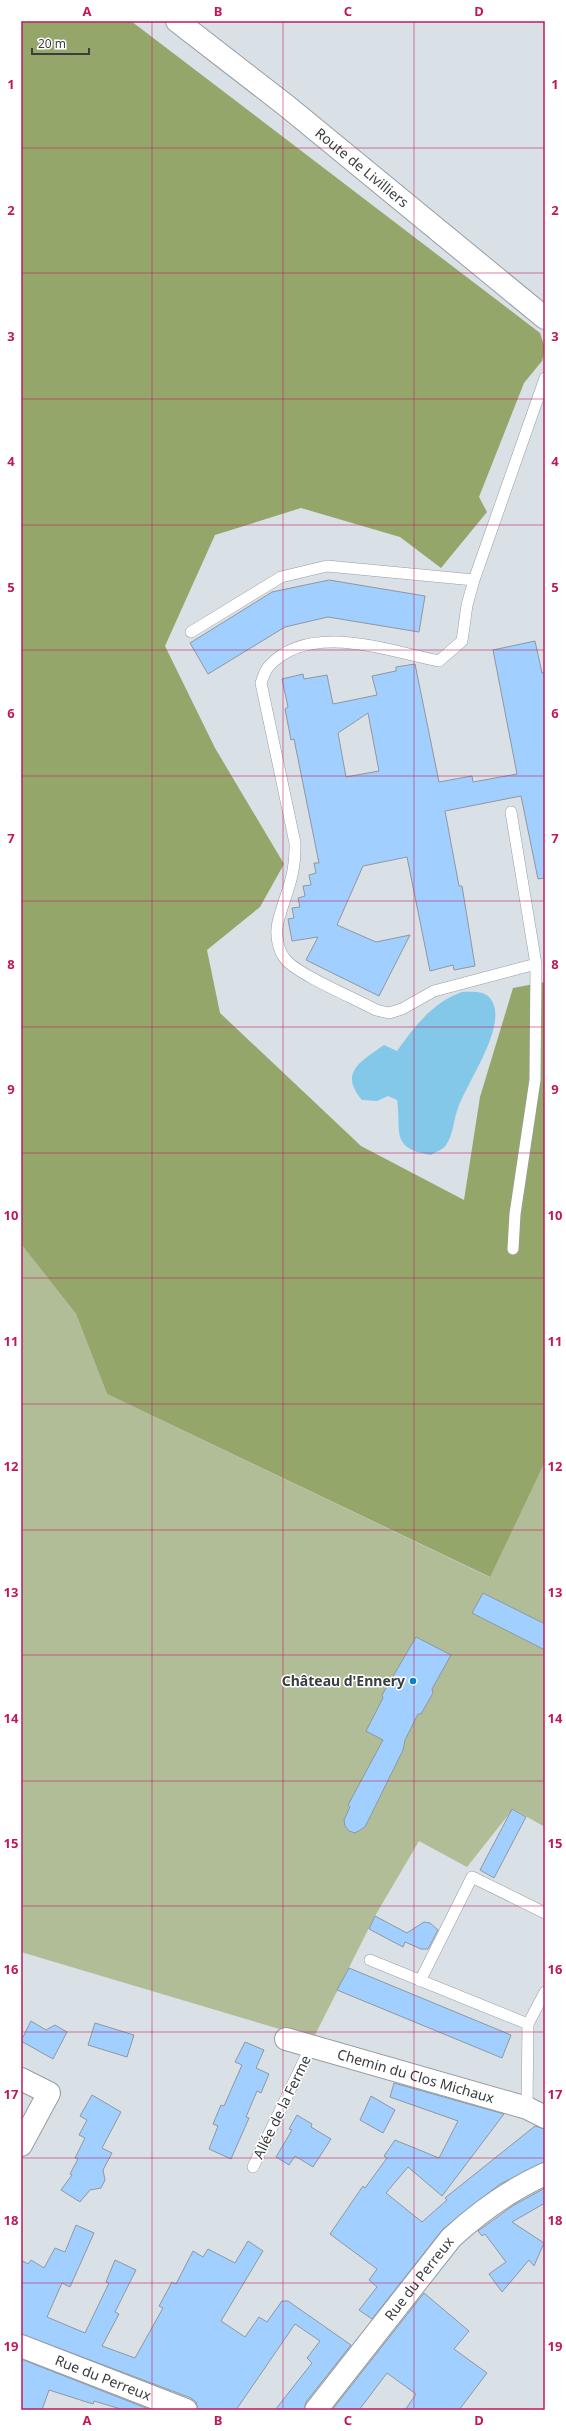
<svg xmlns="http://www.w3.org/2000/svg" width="566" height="2431" font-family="'Noto Sans',sans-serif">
  <rect width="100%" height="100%" fill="#d9e0e6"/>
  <path fill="#b1bd97" d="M21 1244 76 1314 107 1394 489 1577 545 1462V1827L513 1809 467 1867 419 1841 375 1916 313 2039 21 1952Z"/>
  <path fill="#95a66b" d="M21 21H131L540 333 545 348 542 361 524 383 479 497 487 512 441 568 400 537 301 508 215 535 165 646 215 748 284 864 260 907 207 950 220 1013 361 1146 464 1200 480 1097 513 988 545 982V1462L490 1577 107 1394 76 1314 21 1244Z"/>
  <path fill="#83c7e9" d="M462 992C472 992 486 990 492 1001 507 1027 467 1082 458 1108 453 1121 454 1133 446 1145 443 1150 435 1152 431 1155 389 1148 402 1131 397 1100L388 1096 377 1101 362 1100C338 1072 362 1061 384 1045L397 1051C414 1027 433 1002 462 992Z"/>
  <path fill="#a1cfff" stroke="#91979d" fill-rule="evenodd" d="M329 580 425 596 419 632 328 617 285 627 208 674 190 643 272 592Z
    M535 641 542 673 545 672V878L538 879 521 796 445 811 459 886H462L475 966 454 970 453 965 430 971 407 857 363 866 337 925 376 942 410 935 379 996 306 960 318 937 292 941 288 919 294 918 292 908 300 907 298 898 305 896 303 886 311 885 309 875 316 873 314 863H319L294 739 291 740 285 709 288 707 282 679 303 674 304 679 327 675 333 704 377 695 372 676 396 671V667L415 664 439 782 472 776 473 782 517 774 493 650ZM368 713 379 771 346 777 338 733Z
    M483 1593 545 1624V1650L472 1613Z
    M416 1637 451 1655 432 1689 433 1693 421 1714H418L405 1740 403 1750 365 1827 355 1833 349 1831 345 1826 344 1820 350 1807 348 1805 383 1740 366 1731 383 1698 382 1695Z
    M512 1809 526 1817 494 1878 480 1870Z
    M375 1916 407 1933 424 1922 430 1923 438 1930 428 1949H421L405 1942 403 1947 369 1929Z
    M349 1968 511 2035 502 2058 337 1990Z
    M31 2021 46 2030 55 2025 67 2032 53 2059 21 2041Z
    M95 2023 134 2035 127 2057 88 2045Z
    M245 2042 264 2050 256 2068 269 2074 261 2093 257 2091 246 2117 249 2118 231 2159 209 2149 218 2126 213 2124 221 2105 224 2106 242 2065 235 2062Z
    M394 2083 504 2114 442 2196 408 2167 386 2193 422 2222 447 2200 445 2198 535 2126 545 2129V2162L500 2184 443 2229 372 2319 359 2310 377 2287 369 2280 377 2269 330 2234 363 2186 365 2188 387 2158 384 2156 395 2140 439 2158 458 2121 390 2097Z
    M92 2095 121 2112 102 2148 112 2153 103 2170 105 2180 101 2188 90 2190 80 2202 61 2190 72 2175 70 2174 78 2159 75 2158 85 2138 79 2135 87 2120 80 2116Z
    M371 2096 395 2110 383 2133 360 2120Z
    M297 2115 312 2124 311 2127 331 2139 313 2167 295 2156 289 2165 276 2157 292 2130 289 2129Z
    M545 2188V2203L512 2222 544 2243 534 2266 529 2260 502 2292 489 2274 506 2262 485 2234 482 2236 478 2231 514 2205Z
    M76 2225 94 2233 70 2287 62 2283 47 2317 85 2333 109 2283 106 2282 115 2260 136 2270 115 2312 119 2314 102 2346 135 2358 163 2308 159 2306 172 2282 176 2284 193 2251 203 2257 208 2249 235 2263 248 2241 263 2251 221 2321 245 2337 259 2317 267 2322 282 2301H288L351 2345 306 2402 304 2410H275L312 2363 307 2358 320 2341 295 2324 236 2410H198L196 2402 191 2398 21 2334V2260L28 2264 31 2260 44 2268 55 2248 65 2252Z
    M424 2293 469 2331 454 2349 487 2373 459 2410H405L416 2394 387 2373 359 2410H332Z
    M21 2359 151 2410H124L94 2401 93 2404 49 2390 42 2410H21Z"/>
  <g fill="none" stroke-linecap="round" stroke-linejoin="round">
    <defs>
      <path id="service" d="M191 632 281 577 327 566 474 580
        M511 812 536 964 434 991 402 1009 389 1013 376 1010C356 999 299 975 286 960 278 951 275 934 278 922 286 891 296 877 295 843L261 683C263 678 265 670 269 666 310 621 388 651 439 661L462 641 467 605 474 580 545 378
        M513 1249 515 1214 535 1080 536 964
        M370 1960 528 2024 527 2108
        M420 1981 472 1877 545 1913
        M528 2024 545 1992
        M253 2167 311 2046"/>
      <g id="minor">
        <path id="s1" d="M177 21 288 107 545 318"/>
        <path id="s2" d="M286 2039 527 2108 545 2117"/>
        <path d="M21 2079 49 2093 21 2145"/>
        <path id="s3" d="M21 2346 186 2410"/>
        <path id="s4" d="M316 2410 451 2238C479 2212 510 2190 545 2174"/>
      </g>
    </defs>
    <use href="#service" stroke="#979da3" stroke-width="12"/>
    <use href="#minor" stroke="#979da3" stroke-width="24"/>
    <use href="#service" stroke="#fff" stroke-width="11"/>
    <use href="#minor" stroke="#fff" stroke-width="22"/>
  </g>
  <path fill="none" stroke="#c2185b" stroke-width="1" stroke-opacity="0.55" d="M152 21V2410M283 21V2410M414 21V2410M21 148H545M21 273H545M21 399H545M21 525H545M21 650H545M21 776H545M21 901H545M21 1027H545M21 1153H545M21 1278H545M21 1404H545M21 1530H545M21 1655H545M21 1781H545M21 1906H545M21 2032H545M21 2158H545M21 2283H545"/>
  <circle fill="#0c81ca" stroke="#fff" stroke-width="1.5" cx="413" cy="1681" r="4"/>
  <g text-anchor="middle" stroke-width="3" stroke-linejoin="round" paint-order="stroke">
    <g font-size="14" fill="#3a3d3f" stroke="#fff">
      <text dy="5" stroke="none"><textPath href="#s1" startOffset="236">Route de Livilliers</textPath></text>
      <text dy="5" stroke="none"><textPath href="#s2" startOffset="135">Chemin du Clos Michaux</textPath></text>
      <text transform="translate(282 2107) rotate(-64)" y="5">Allée de la Ferme</text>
      <text dy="5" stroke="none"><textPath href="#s4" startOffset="167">Rue du Perreux</textPath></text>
      <text dy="5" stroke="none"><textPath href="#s3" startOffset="88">Rue du Perreux</textPath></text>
    </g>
    <g font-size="14" font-weight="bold" fill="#3a3d3f" stroke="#fff" text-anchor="end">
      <text x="405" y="1686">Château d'Ennery</text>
    </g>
  </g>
  <rect width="566" height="2431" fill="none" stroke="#ffffff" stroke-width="44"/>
  <path d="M32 48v6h57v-6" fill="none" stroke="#3a3d3f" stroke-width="2"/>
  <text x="38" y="48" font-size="12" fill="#3a3d3f" stroke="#ffffff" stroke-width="3" paint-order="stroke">20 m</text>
  <rect x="22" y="22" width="522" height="2387" fill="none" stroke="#c2185b" stroke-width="1.5"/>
  <g font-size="13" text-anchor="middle" font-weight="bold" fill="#c2185b">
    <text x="87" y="16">A</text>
    <text x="218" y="16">B</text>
    <text x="348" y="16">C</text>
    <text x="479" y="16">D</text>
    <text x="11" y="89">1</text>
    <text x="555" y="89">1</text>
    <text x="11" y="215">2</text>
    <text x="555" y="215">2</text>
    <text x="11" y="341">3</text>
    <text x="555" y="341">3</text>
    <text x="11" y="466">4</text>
    <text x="555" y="466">4</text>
    <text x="11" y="592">5</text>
    <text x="555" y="592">5</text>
    <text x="11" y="718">6</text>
    <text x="555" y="718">6</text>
    <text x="11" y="843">7</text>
    <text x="555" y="843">7</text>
    <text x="11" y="969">8</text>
    <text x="555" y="969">8</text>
    <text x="11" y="1094">9</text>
    <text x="555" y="1094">9</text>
    <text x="11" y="1220">10</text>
    <text x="555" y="1220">10</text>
    <text x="11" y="1346">11</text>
    <text x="555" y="1346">11</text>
    <text x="11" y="1471">12</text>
    <text x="555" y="1471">12</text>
    <text x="11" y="1597">13</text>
    <text x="555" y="1597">13</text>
    <text x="11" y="1723">14</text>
    <text x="555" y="1723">14</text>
    <text x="11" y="1848">15</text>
    <text x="555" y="1848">15</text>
    <text x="11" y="1974">16</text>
    <text x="555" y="1974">16</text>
    <text x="11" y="2099">17</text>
    <text x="555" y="2099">17</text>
    <text x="11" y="2225">18</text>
    <text x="555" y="2225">18</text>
    <text x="11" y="2351">19</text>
    <text x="555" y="2351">19</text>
    <text x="87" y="2425">A</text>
    <text x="218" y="2425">B</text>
    <text x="348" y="2425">C</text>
    <text x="479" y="2425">D</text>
  </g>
</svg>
